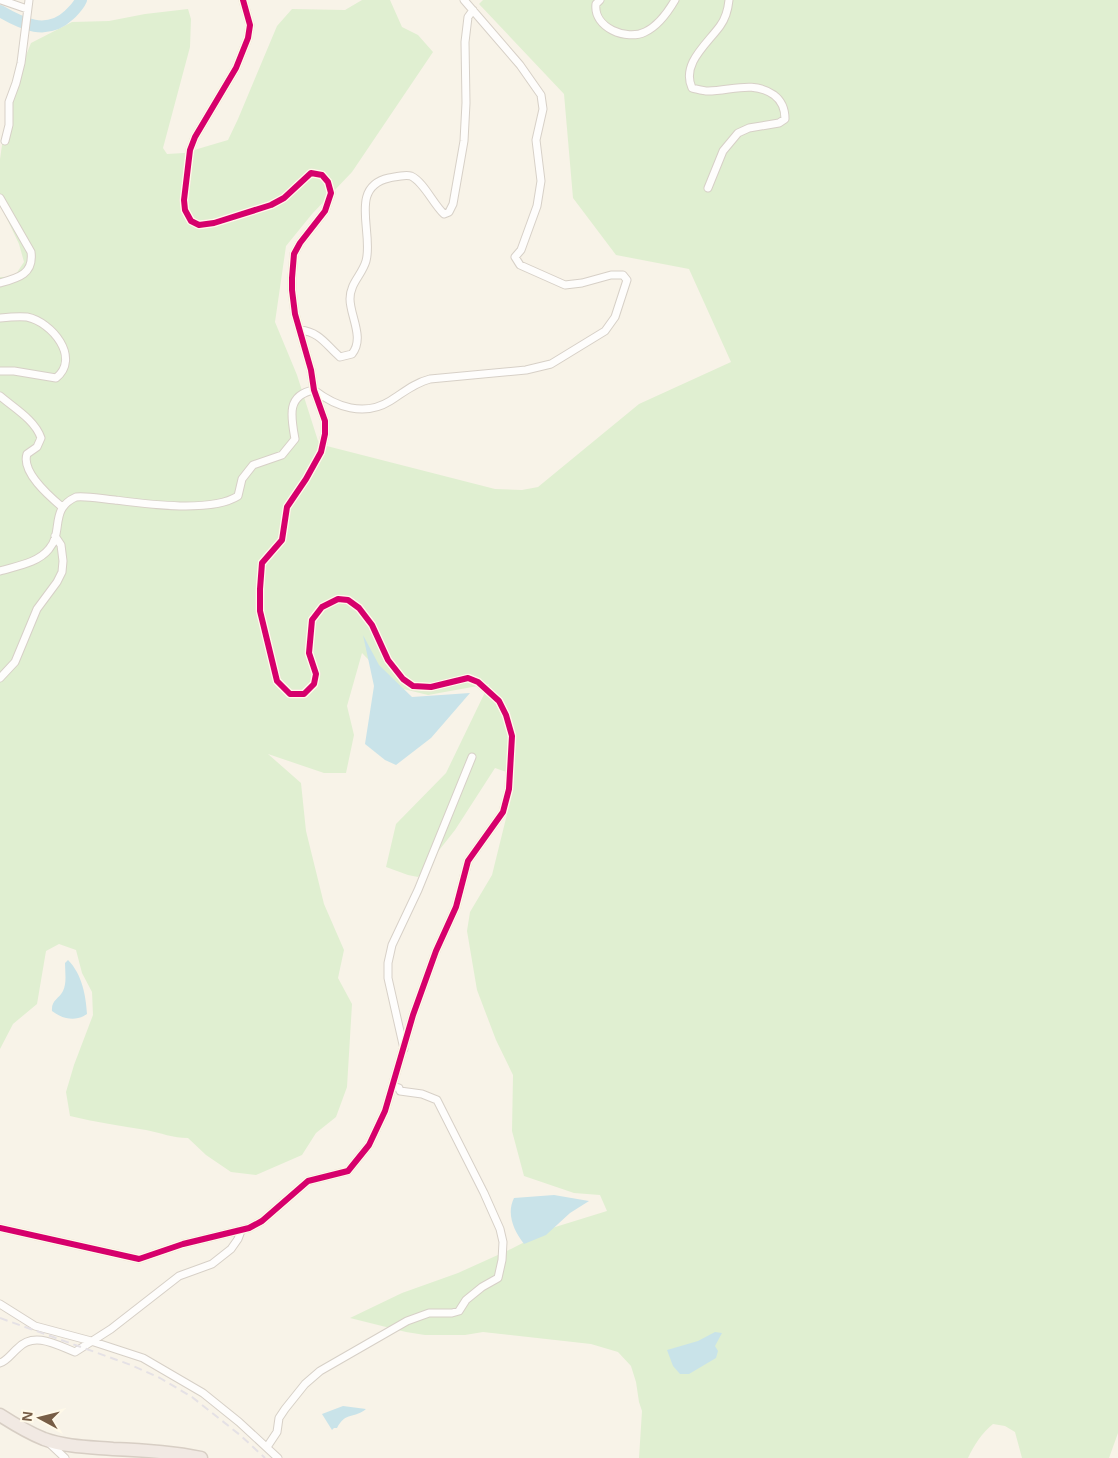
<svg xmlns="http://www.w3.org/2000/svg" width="1118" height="1458" font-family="Helvetica,sans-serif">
  <rect width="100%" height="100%" fill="#f8f3e8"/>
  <path fill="#e0efd1" d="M362 0H390L402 27 418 35 433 52 352 172 312 214 286 246 275 322 297 375 319 444 495 489 522 490 538 487 639 404 731 362 689 269 616 255 573 198 564 94 479 4 483 0H1118V1433L1109 1458H1022L1015 1432 1005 1426 993 1424C982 1433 974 1445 968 1458H639L642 1411 639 1402 636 1382 631 1366 618 1352 591 1344 483 1332 465 1335H425L406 1332 350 1318 402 1293 458 1273 511 1249 552 1228 607 1211 600 1195 574 1193 524 1176 512 1131 513 1075 496 1040 477 990 467 931 470 912 492 875 511 798 512 774 495 768 455 830 418 877 408 875 386 867 396 824 446 773 489 684 428 695 395 687 362 653 347 706 354 735 346 773H324L268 754 301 783 306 831 324 904 344 950 338 978 352 1004 347 1087 336 1117 316 1133 302 1155 256 1175 231 1172 206 1155 188 1138C173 1138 161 1133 146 1130 121 1126 95 1122 70 1116L66 1092 74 1065 93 1015 92 992 82 973 76 950 59 944 46 951 37 1004 13 1024 0 1049V277H14L24 262 19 244 0 204V159L9 97 31 43 72 22 109 21 145 14 188 9 191 19 190 47 163 148 167 154 184 153 228 140 238 119 277 26 292 9 345 10Z"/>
  <path fill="#c9e3e9" d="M363 635 379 665 412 697 470 693 431 738 396 765 385 760 365 744 374 686Z
    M68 960C82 974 86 996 87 1014 76 1022 62 1019 52 1011 51 1000 59 999 63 991 67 982 65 973 65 963Z
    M554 1195 589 1201 570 1213 546 1235 524 1244C514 1231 506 1214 514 1198Z
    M715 1332 722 1333 715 1346 718 1351 716 1358 689 1374H680L673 1366 667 1350 698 1341Z
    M343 1406 366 1409C354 1419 346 1411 337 1428H334L332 1430 322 1414Z"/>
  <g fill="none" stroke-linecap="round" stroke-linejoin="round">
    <path stroke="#c9e3e9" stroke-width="12" d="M0 11C22 24 47 36 69 15 74 10 78 7 81 0"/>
    <defs>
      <path id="street" d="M1 0 27 9
        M600 0 596 4C593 28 627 41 645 32 658 26 668 12 675 0
        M5 141 9 125V102L16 83 21 63 29 0
        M708 188 723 151 738 133 749 128 779 123 785 119C785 109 782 101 774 95 753 80 731 91 708 91 703 91 697 89 692 88 681 64 707 44 720 26 726 18 728 10 729 0
        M0 198 31 252C34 274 18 278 0 283
        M0 318C9 317 18 316 27 317 52 322 81 358 56 378L14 371H0
        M300 330C320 332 326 345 340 357L352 354C365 338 350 316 350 299 350 283 362 275 366 261 374 233 348 187 389 178 395 177 405 174 411 176 424 182 433 204 444 214L449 212 453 204 464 141 466 103 465 42 468 17 473 10
        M0 396C14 408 35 420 41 438L37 447 27 454C21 472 49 496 62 507
        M0 571C16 566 38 563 49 549 64 532 49 509 76 497 89 496 102 499 115 500 146 504 211 513 238 496L242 479 253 465 282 455 295 439C291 417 286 395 314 390 336 407 364 417 390 401 403 393 414 383 430 379L526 370 551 364 605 331 615 317 627 280 623 275H611L582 283 565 285 520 265 515 257 521 250 537 206 541 181 536 140 543 109 541 95 520 65 464 0
        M0 678 15 662 37 609 57 582 62 572 63 561 61 545 55 536
        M404 1049 388 978V963L392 945 418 890 472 757
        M0 1228 139 1259 183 1244 249 1228 262 1221 308 1181 348 1171 369 1145 385 1111 413 1015 436 951 456 907 468 861 503 812 509 789 512 736 506 715 499 701 478 682 468 678 431 687 413 686 403 679 388 660 372 625 359 608 348 600 338 599 322 607 312 620 309 653 316 674 314 684 304 694H290L277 681 260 611V589L262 563 282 540 287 507 306 479 321 452 325 434V421L314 390 311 370 295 314 292 290V278L294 254 300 243 325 211 331 193 328 182 322 175 311 173 284 198 271 205 214 223 199 225 191 221 185 210 184 200 190 150 195 137 236 68 248 38 250 25 243 0
        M0 1304 35 1326 91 1341 143 1358 203 1393 239 1422 278 1458
        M0 1363C7 1361 12 1353 18 1348 34 1331 57 1345 75 1352L111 1329 179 1276 212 1264 231 1249 238 1239 241 1231
        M49 1443 65 1458
        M267 1447 277 1432 279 1418 285 1409 305 1384 320 1371 407 1321 429 1313H452L459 1311 466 1300 482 1287 498 1278 502 1260 503 1242 500 1229 484 1193 437 1100 422 1094 400 1091 399 1088 393 1086"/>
      <path id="highway" d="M0 1415C14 1424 29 1433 44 1439 66 1447 90 1447 113 1449 142 1450 172 1452 201 1458"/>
    </defs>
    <use href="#street" stroke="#d7d0c7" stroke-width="9"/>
    <use href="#highway" stroke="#d7cec4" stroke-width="15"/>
    <use href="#street" stroke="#fefdfc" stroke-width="7"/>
    <use href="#highway" stroke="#f1e9e3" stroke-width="12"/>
    <path stroke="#e5e1e5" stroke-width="2" stroke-dasharray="8 5" stroke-linecap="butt" d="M0 1318 131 1365 160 1378 192 1397 240 1435 265 1458"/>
    <defs>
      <path id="cycleway" d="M0 1228 139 1259 183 1244 249 1228 262 1221 308 1181 348 1171 369 1145 385 1111 413 1015 436 951 456 907 468 861 503 812 509 789 512 736 506 715 499 701 478 682 468 678 431 687 413 686 403 679 388 660 372 625 359 608 348 600 338 599 322 607 312 620 309 653 316 674 314 684 304 694H290L277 681 260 611V589L262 563 282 540 287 507 306 479 321 452 325 434V421L314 390 311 370 295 314 292 290V278L294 254 300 243 325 211 331 193 328 182 322 175 311 173 284 198 271 205 214 223 199 225 191 221 185 210 184 200 190 150 195 137 236 68 248 38 250 25 243 0"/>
    </defs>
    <use href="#cycleway" stroke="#fff9e9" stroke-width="9"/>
    <use href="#cycleway" stroke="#d6006c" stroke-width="6"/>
  </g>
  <g transform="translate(40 1418) rotate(277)" stroke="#fff9e9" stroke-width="4" paint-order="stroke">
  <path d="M0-4L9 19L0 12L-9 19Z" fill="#775d46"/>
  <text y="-8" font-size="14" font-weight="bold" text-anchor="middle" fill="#775d46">N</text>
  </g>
</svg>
